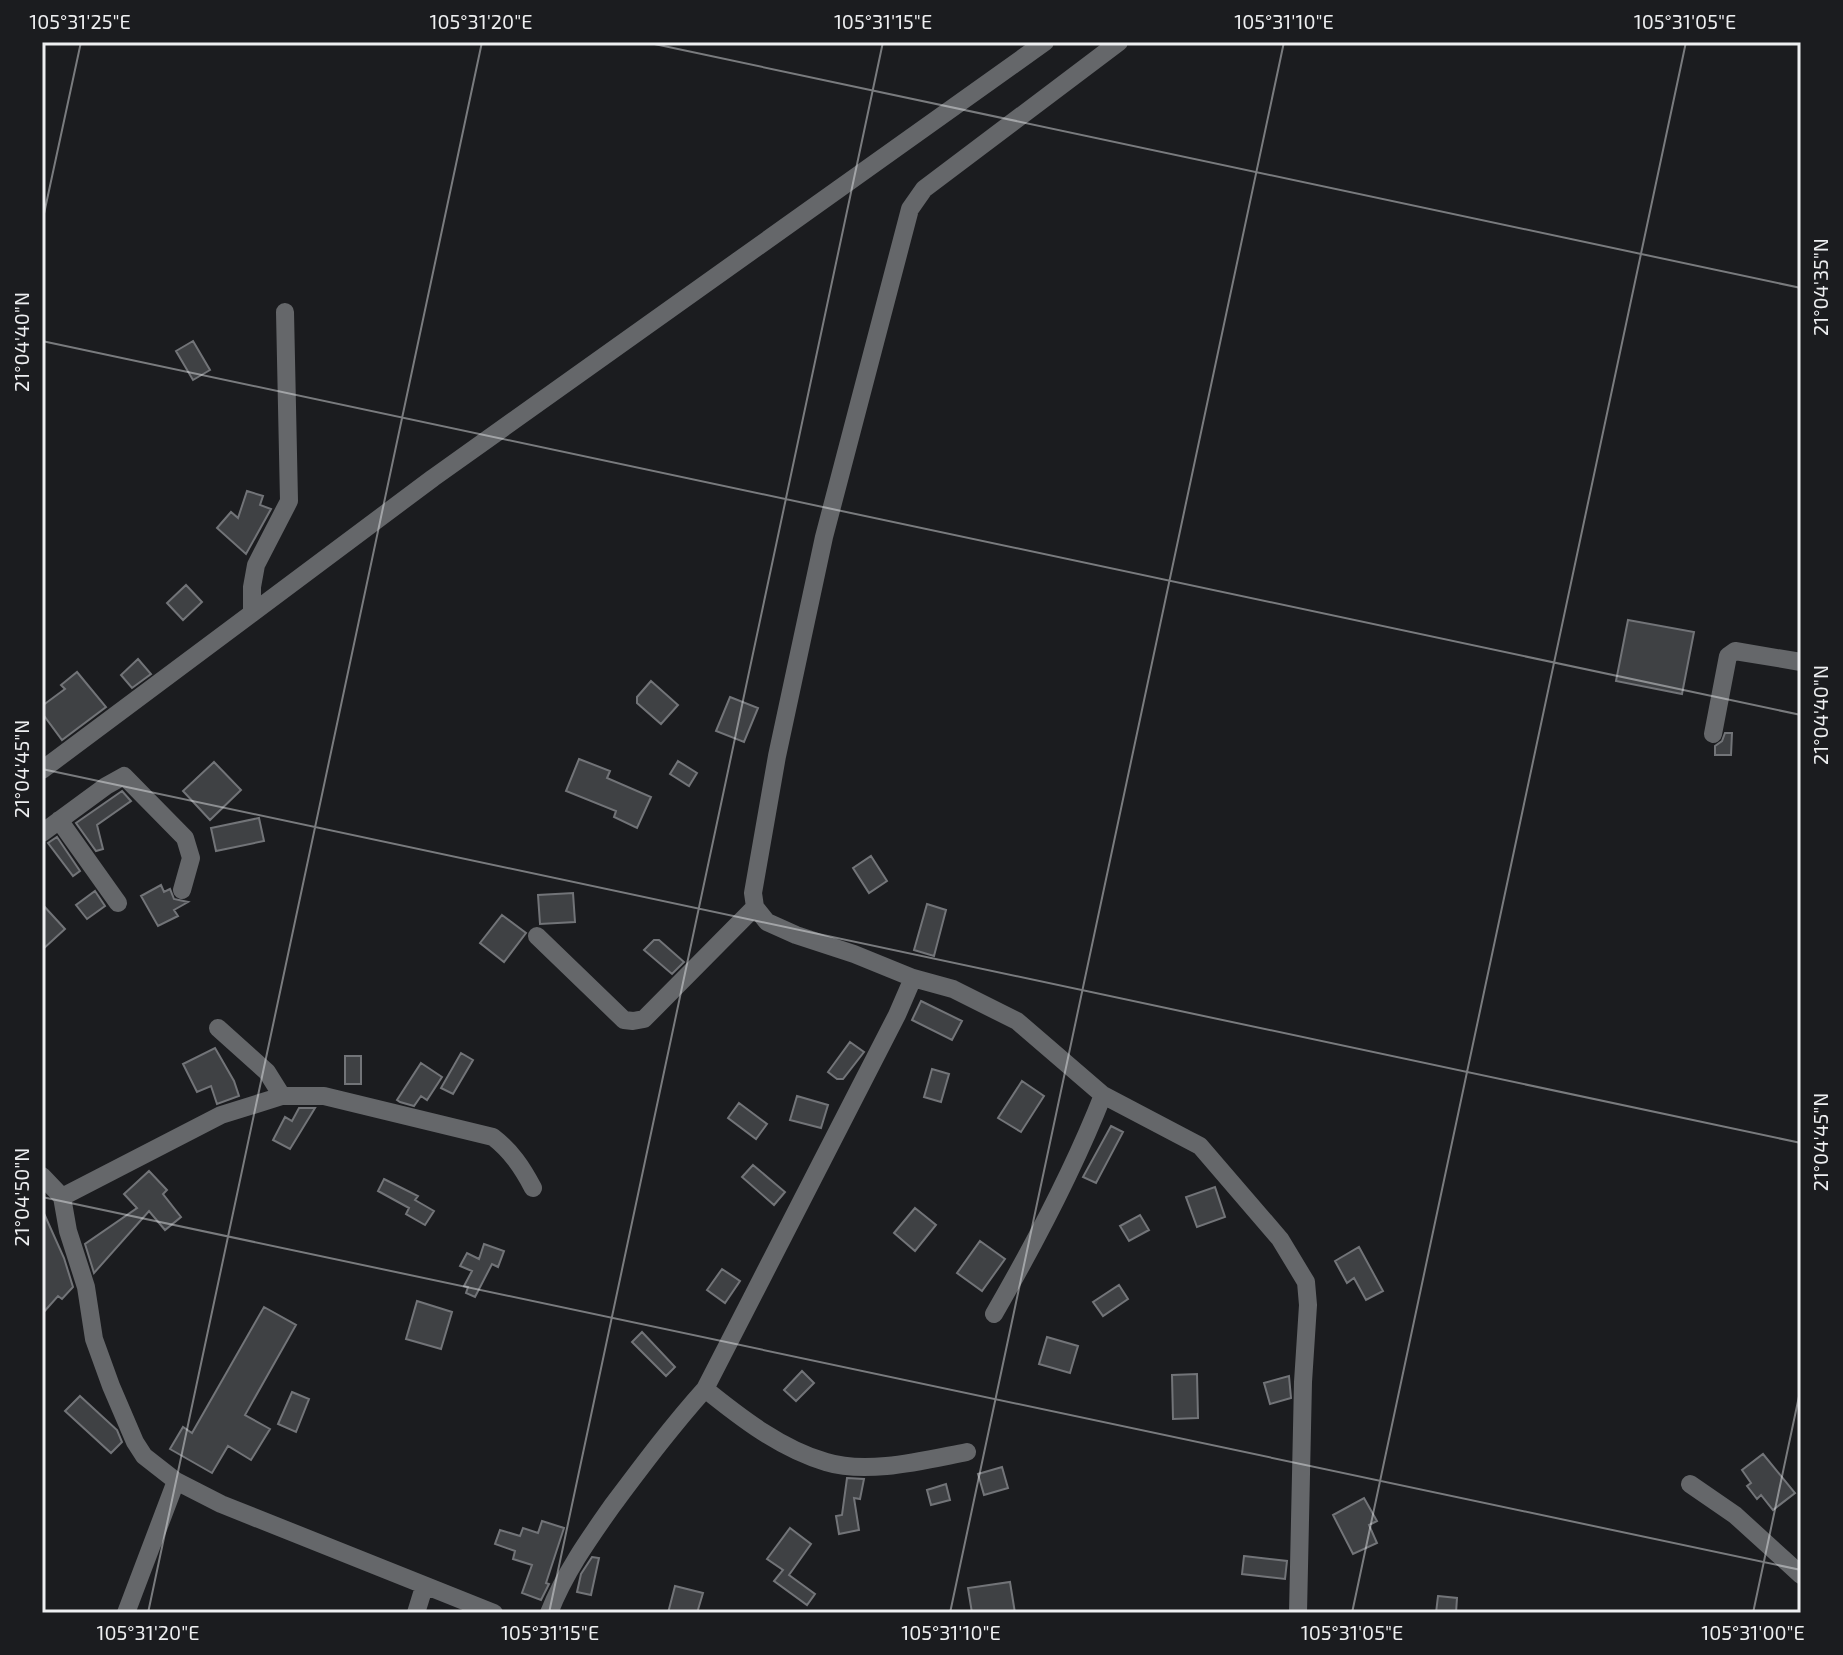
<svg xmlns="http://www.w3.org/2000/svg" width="1843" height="1655" font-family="'Exo 2',sans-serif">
  <rect width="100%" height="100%" fill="#1b1c1f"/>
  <path fill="#3f4144" stroke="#727478" stroke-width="2" d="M193 341 210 370 193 380 176 351Z
    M247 491 263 496 260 505 271 509 246 554 217 528 231 512 238 518Z
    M186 585 202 602 183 620 167 603Z
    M1628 620 1694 632 1682 694 1616 681Z
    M138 659 151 674 132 688 121 675Z
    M77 672 106 707 62 740 42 713V706L65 689 61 685Z
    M651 681 678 705 661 724 637 703V697Z
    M730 697 758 708 744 742 716 731Z
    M1725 733H1732L1731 755H1715V746L1722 741Z
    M579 759 610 771 607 778 651 797 637 828 614 817 616 811 566 791Z
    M678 761 697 773 689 786 670 774Z
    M214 762 241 790 210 820 183 791Z
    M122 791 131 801 97 825 103 849 96 851 76 823Z
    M259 818 264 841 216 851 211 828Z
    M57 837 80 871 73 876 48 843Z
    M871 856 887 881 869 893 853 868Z
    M161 885 164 892 170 889 174 899 188 902 174 910 178 916 158 926 141 896Z
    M95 891 105 906 87 919 76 905Z
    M573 893 575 922 540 924 538 895Z
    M42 904 65 929 42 950Z
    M927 904 946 910 934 956 914 950Z
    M502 915 526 933 504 962 480 943Z
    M654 940H659L684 962 672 974 644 950Z
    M921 1001 962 1021 952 1040 912 1020Z
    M850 1042 864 1052 843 1079H837L828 1072Z
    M215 1048 234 1081 239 1096 217 1104 211 1086 197 1092 183 1064Z
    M461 1053 473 1060 453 1094 441 1088Z
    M345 1056H361V1084H345Z
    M421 1063 442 1077 427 1100 421 1096 414 1106 400 1102 397 1100Z
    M932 1069 949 1074 941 1102 924 1097Z
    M1022 1081 1044 1096 1021 1132 998 1118Z
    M797 1096 828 1105 821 1128 790 1120Z
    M739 1103 767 1124 756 1139 728 1118Z
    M299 1108H315L290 1149 273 1140 285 1117 292 1121Z
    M1111 1126 1123 1132 1096 1183 1083 1177Z
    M753 1165 785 1192 774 1205 742 1177Z
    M149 1171 167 1190 163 1194 181 1217 165 1230 149 1211 94 1273 85 1244 137 1208 124 1194Z
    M384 1179 418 1196 415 1200 434 1211 425 1225 406 1214 409 1208 378 1191Z
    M1215 1187 1225 1217 1197 1227 1186 1197Z
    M915 1208 936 1225 915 1251 894 1233Z
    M42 1209 64 1258 73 1287 62 1299 58 1296 42 1314Z
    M1140 1215 1149 1230 1129 1241 1120 1226Z
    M980 1241 1005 1259 982 1291 957 1273Z
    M484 1244 504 1251 498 1267 492 1264 475 1297 466 1293 468 1287 464 1286 472 1271 460 1266 467 1253 479 1259Z
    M1359 1247 1383 1291 1366 1300 1354 1278 1347 1283 1335 1261Z
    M722 1269 740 1281 725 1303 707 1290Z
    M1119 1285 1128 1299 1103 1316 1093 1302Z
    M417 1301 452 1312 441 1349 406 1339Z
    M264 1307 296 1325 245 1415 270 1429 251 1460 228 1446 212 1473 170 1449 183 1427 192 1433Z
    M642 1332 675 1367 666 1376 632 1342Z
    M1047 1337 1078 1346 1070 1373 1039 1364Z
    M802 1371 814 1383 796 1401 784 1390Z
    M1197 1374 1198 1418 1173 1419 1172 1375Z
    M1289 1376 1291 1398 1270 1404 1264 1383Z
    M292 1392 309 1399 296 1432 278 1424Z
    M80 1396 117 1430 122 1442 111 1453 65 1411Z
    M1763 1454 1795 1493 1773 1510 1761 1495 1757 1499 1747 1486 1751 1483 1742 1470Z
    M1002 1467 1008 1488 984 1495 978 1474Z
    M847 1478 864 1479 860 1499 854 1498 859 1530 839 1534 836 1516 842 1515Z
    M946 1484 950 1500 931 1505 927 1490Z
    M1364 1498 1377 1521 1369 1525 1377 1543 1353 1554 1333 1515Z
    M542 1521 564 1528 546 1583 549 1584 541 1600 522 1593 532 1565 513 1559 515 1551 495 1544 500 1530 520 1536 523 1528 538 1533Z
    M790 1528 811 1544 789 1575 815 1594 807 1605 774 1581 783 1570 767 1559Z
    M1244 1556 1287 1561 1285 1579 1242 1574Z
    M592 1557 599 1558 591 1595 577 1592 581 1574Z
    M1010 1582 1015 1613H972L968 1588Z
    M675 1586 703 1593 697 1613H668Z
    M1438 1596 1457 1598 1456 1613H1436Z"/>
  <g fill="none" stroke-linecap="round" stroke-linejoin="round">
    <path stroke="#65676a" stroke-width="18" d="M1119 42 924 189 910 209 824 537 777 756 753 893 755 907 767 922 796 935 854 954 913 978 953 989 1017 1021 1103 1095 1200 1146 1280 1239 1306 1282 1308 1305 1303 1382 1298 1613
      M252 613V587L256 565 289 501 285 312
      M1713 734 1728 656 1735 651 1801 662
      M42 770 433 478 1045 42
      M59 820 118 903
      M42 833 106 786 124 776 185 838 191 858 182 890
      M537 936 624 1020 633 1021 644 1019 755 907
      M218 1028 267 1072 282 1096
      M42 1176 62 1197 68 1231 86 1287 94 1339 111 1386 135 1442 144 1456 176 1481 221 1504 494 1613
      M62 1197 221 1115 282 1096H324L493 1137C511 1151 522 1167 533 1188
      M994 1314C1035 1243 1073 1171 1103 1095
      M705 1389C741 1418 781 1449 826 1462 868 1475 925 1460 967 1452
      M1690 1484 1735 1515 1801 1575
      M126 1613 176 1481
      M416 1613 424 1587
      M549 1613C564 1574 588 1540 612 1506 642 1466 671 1427 705 1389L897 1015 913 978"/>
  </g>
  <path fill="none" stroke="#eeeff1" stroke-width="2" stroke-opacity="0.45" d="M645 42 1801 288M42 223 81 42M42 341 1801 715M42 769 1801 1143M42 1197 1801 1570M148 1613 482 42M549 1613 883 42M950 1613 1284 42M1352 1613 1686 42M1753 1613 1801 1387"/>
  <rect width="1843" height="1655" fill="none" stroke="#1b1c1f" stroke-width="88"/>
  <rect x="44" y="44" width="1755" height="1567" fill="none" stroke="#eeeff1" stroke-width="3"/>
  <g font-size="20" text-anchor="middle" fill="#eeeff1">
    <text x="80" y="29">105°31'25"E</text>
    <text x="481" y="29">105°31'20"E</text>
    <text x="883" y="29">105°31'15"E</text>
    <text x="1284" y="29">105°31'10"E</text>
    <text x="1685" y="29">105°31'05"E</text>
    <text transform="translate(1821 287) rotate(-90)" y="7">21°04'35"N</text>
    <text transform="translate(22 342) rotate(-90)" y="7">21°04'40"N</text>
    <text transform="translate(1821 715) rotate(-90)" y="7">21°04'40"N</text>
    <text transform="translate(22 769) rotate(-90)" y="7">21°04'45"N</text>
    <text transform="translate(1821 1142) rotate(-90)" y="7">21°04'45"N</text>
    <text transform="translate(22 1197) rotate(-90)" y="7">21°04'50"N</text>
    <text x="148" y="1640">105°31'20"E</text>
    <text x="550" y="1640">105°31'15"E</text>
    <text x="951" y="1640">105°31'10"E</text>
    <text x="1352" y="1640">105°31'05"E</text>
    <text x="1753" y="1640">105°31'00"E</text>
  </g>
</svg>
